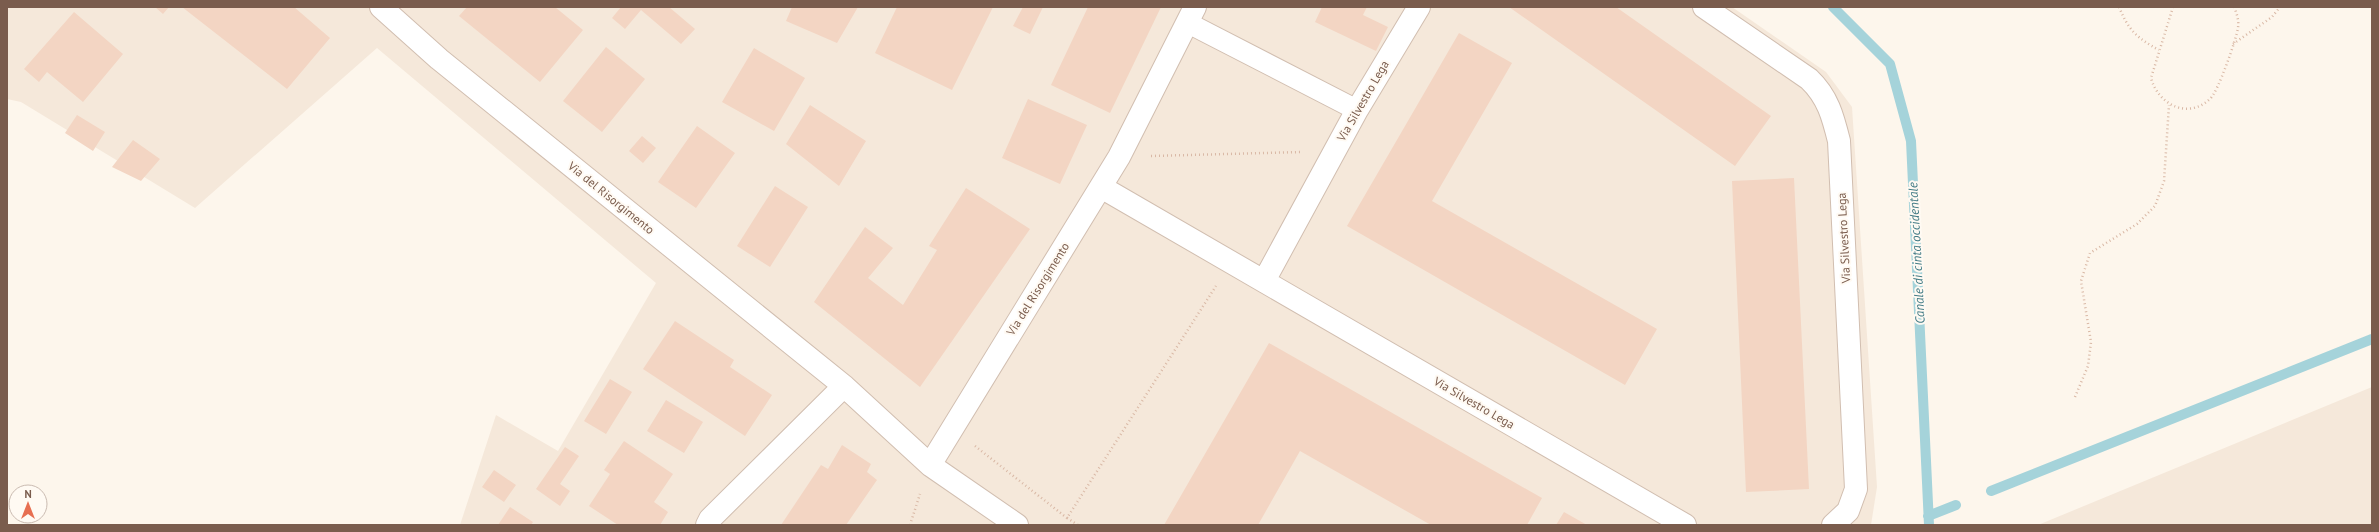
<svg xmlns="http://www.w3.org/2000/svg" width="2379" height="532" font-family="'PT Sans',sans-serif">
  <rect width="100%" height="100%" fill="#fdf6ec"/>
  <path fill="#f5e8da" d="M7 7H1732L1826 72 1852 107 1877 487 1871 525H460L496 415 558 451 656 283 377 48 195 208 21 102 7 99Z
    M2372 387V525H2038Z"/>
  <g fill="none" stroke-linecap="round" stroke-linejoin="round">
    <path stroke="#a5d3da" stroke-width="10" d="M1833 7 1890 64 1911 141 1929 525
      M1991 491 2372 339
      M1928 516 1956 505"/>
  </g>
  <path fill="#f3d5c3" d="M155 7H169L163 14Z
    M182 7H294L330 38 287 89Z
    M467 7H555L583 30 540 82 459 16Z
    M621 7H669L695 29 681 44 641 10 625 29 612 18Z
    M792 7H858L837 43 786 21Z
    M897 7H993L952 90 875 53Z
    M1023 7H1043L1030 34 1013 26Z
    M1088 7H1161L1110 113 1051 85Z
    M1322 7H1367L1363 15 1388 27 1376 51 1315 22Z
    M1509 7H1616L1771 116 1735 166Z
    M74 12 123 54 83 102 47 72 39 82 24 69Z
    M1459 33 1512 63 1432 201 1657 329 1625 385 1347 226Z
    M606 47 645 79 602 132 563 101Z
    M754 48 805 78 774 131 722 102Z
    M1028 99 1087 125 1060 184 1002 158Z
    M810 105 866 141 839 186 786 144Z
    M77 115 105 132 93 151 65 133Z
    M697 126 735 153 696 208 658 182Z
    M642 136 656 148 643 163 629 151Z
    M133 140 160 159 141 181 112 167Z
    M1794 178 1809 489 1746 492 1732 181Z
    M775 186 808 207 770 267 737 246Z
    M966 188 1030 229 920 387 814 302 865 227 893 248 868 278 903 305 937 250 929 246Z
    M675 321 734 360 730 367 772 395 745 436 643 369Z
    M1269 343 1542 498 1527 525H1431L1300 451 1258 525H1164Z
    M610 379 632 392 606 434 584 421Z
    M666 400 703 422 684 453 647 431Z
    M624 441 673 474 654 502 668 512 660 525H618L589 506 610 474 604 470Z
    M842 445 871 464 867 472 877 480 846 525H781L821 465 828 469Z
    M565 447 579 456 560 484 570 491 560 506 536 489Z
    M494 470 516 485 504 502 482 487Z
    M510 507 533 522 531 525H498Z
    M1564 512 1587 525H1556Z"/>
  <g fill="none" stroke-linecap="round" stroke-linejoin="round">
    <defs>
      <path id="service" d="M1188 23 1357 110"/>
      <path id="minor" d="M381 7 439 59 844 386 930 465 1017 525
        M1704 7 1809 79C1828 97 1833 117 1839 141L1856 489 1848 511 1833 525
        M1101 187 1685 525
        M1264 281 1357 110 1419 7
        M930 465 1119 157 1195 7
        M707 525 710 519 844 386"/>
    </defs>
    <use href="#service" stroke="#d1beb0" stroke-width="22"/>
    <use href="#minor" stroke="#d1beb0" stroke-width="24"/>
    <path stroke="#d9b8a5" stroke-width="2.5" stroke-dasharray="1 3" stroke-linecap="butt" d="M2119 7C2129 31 2137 38 2159 50
      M2173 7 2151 78C2158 104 2187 120 2210 99 2218 92 2236 40 2238 28 2239 20 2237 14 2234 7
      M2233 44 2272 17 2280 7
      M1151 156 1302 152
      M2075 397 2088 366 2091 342 2081 281 2090 253 2137 224 2155 206 2164 181 2169 105
      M975 446 1067 518
      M910 525 920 494
      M1078 525 1067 518 1216 286"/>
    <use href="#service" stroke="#fff" stroke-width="20"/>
    <use href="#minor" stroke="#fff" stroke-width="22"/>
  </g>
  <g text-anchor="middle" stroke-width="4" stroke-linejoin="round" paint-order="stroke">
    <g font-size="12" fill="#7a5c4d" stroke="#fffaf3">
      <text transform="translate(1363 101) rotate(-60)" y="4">Via Silvestro Lega</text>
      <text transform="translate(611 198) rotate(39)" y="4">Via del Risorgimento</text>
      <text transform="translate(1844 238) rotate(-93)" y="4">Via Silvestro Lega</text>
      <text transform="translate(1038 289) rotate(-58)" y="4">Via del Risorgimento</text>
      <text transform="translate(1474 403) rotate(30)" y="4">Via Silvestro Lega</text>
    </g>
    <g font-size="13" font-style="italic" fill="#437c86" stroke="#fffaf3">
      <text transform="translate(1916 253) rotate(-93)" y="5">Canale di cinta occidentale</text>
    </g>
  </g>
  <rect width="2379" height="532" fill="none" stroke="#7a5c4d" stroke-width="16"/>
  <g transform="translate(28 504)"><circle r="19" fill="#fffaf3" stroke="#cabbb1"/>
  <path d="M0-3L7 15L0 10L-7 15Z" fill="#e76f51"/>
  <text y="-6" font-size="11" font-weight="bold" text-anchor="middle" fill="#7a5c4d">N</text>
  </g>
</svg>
